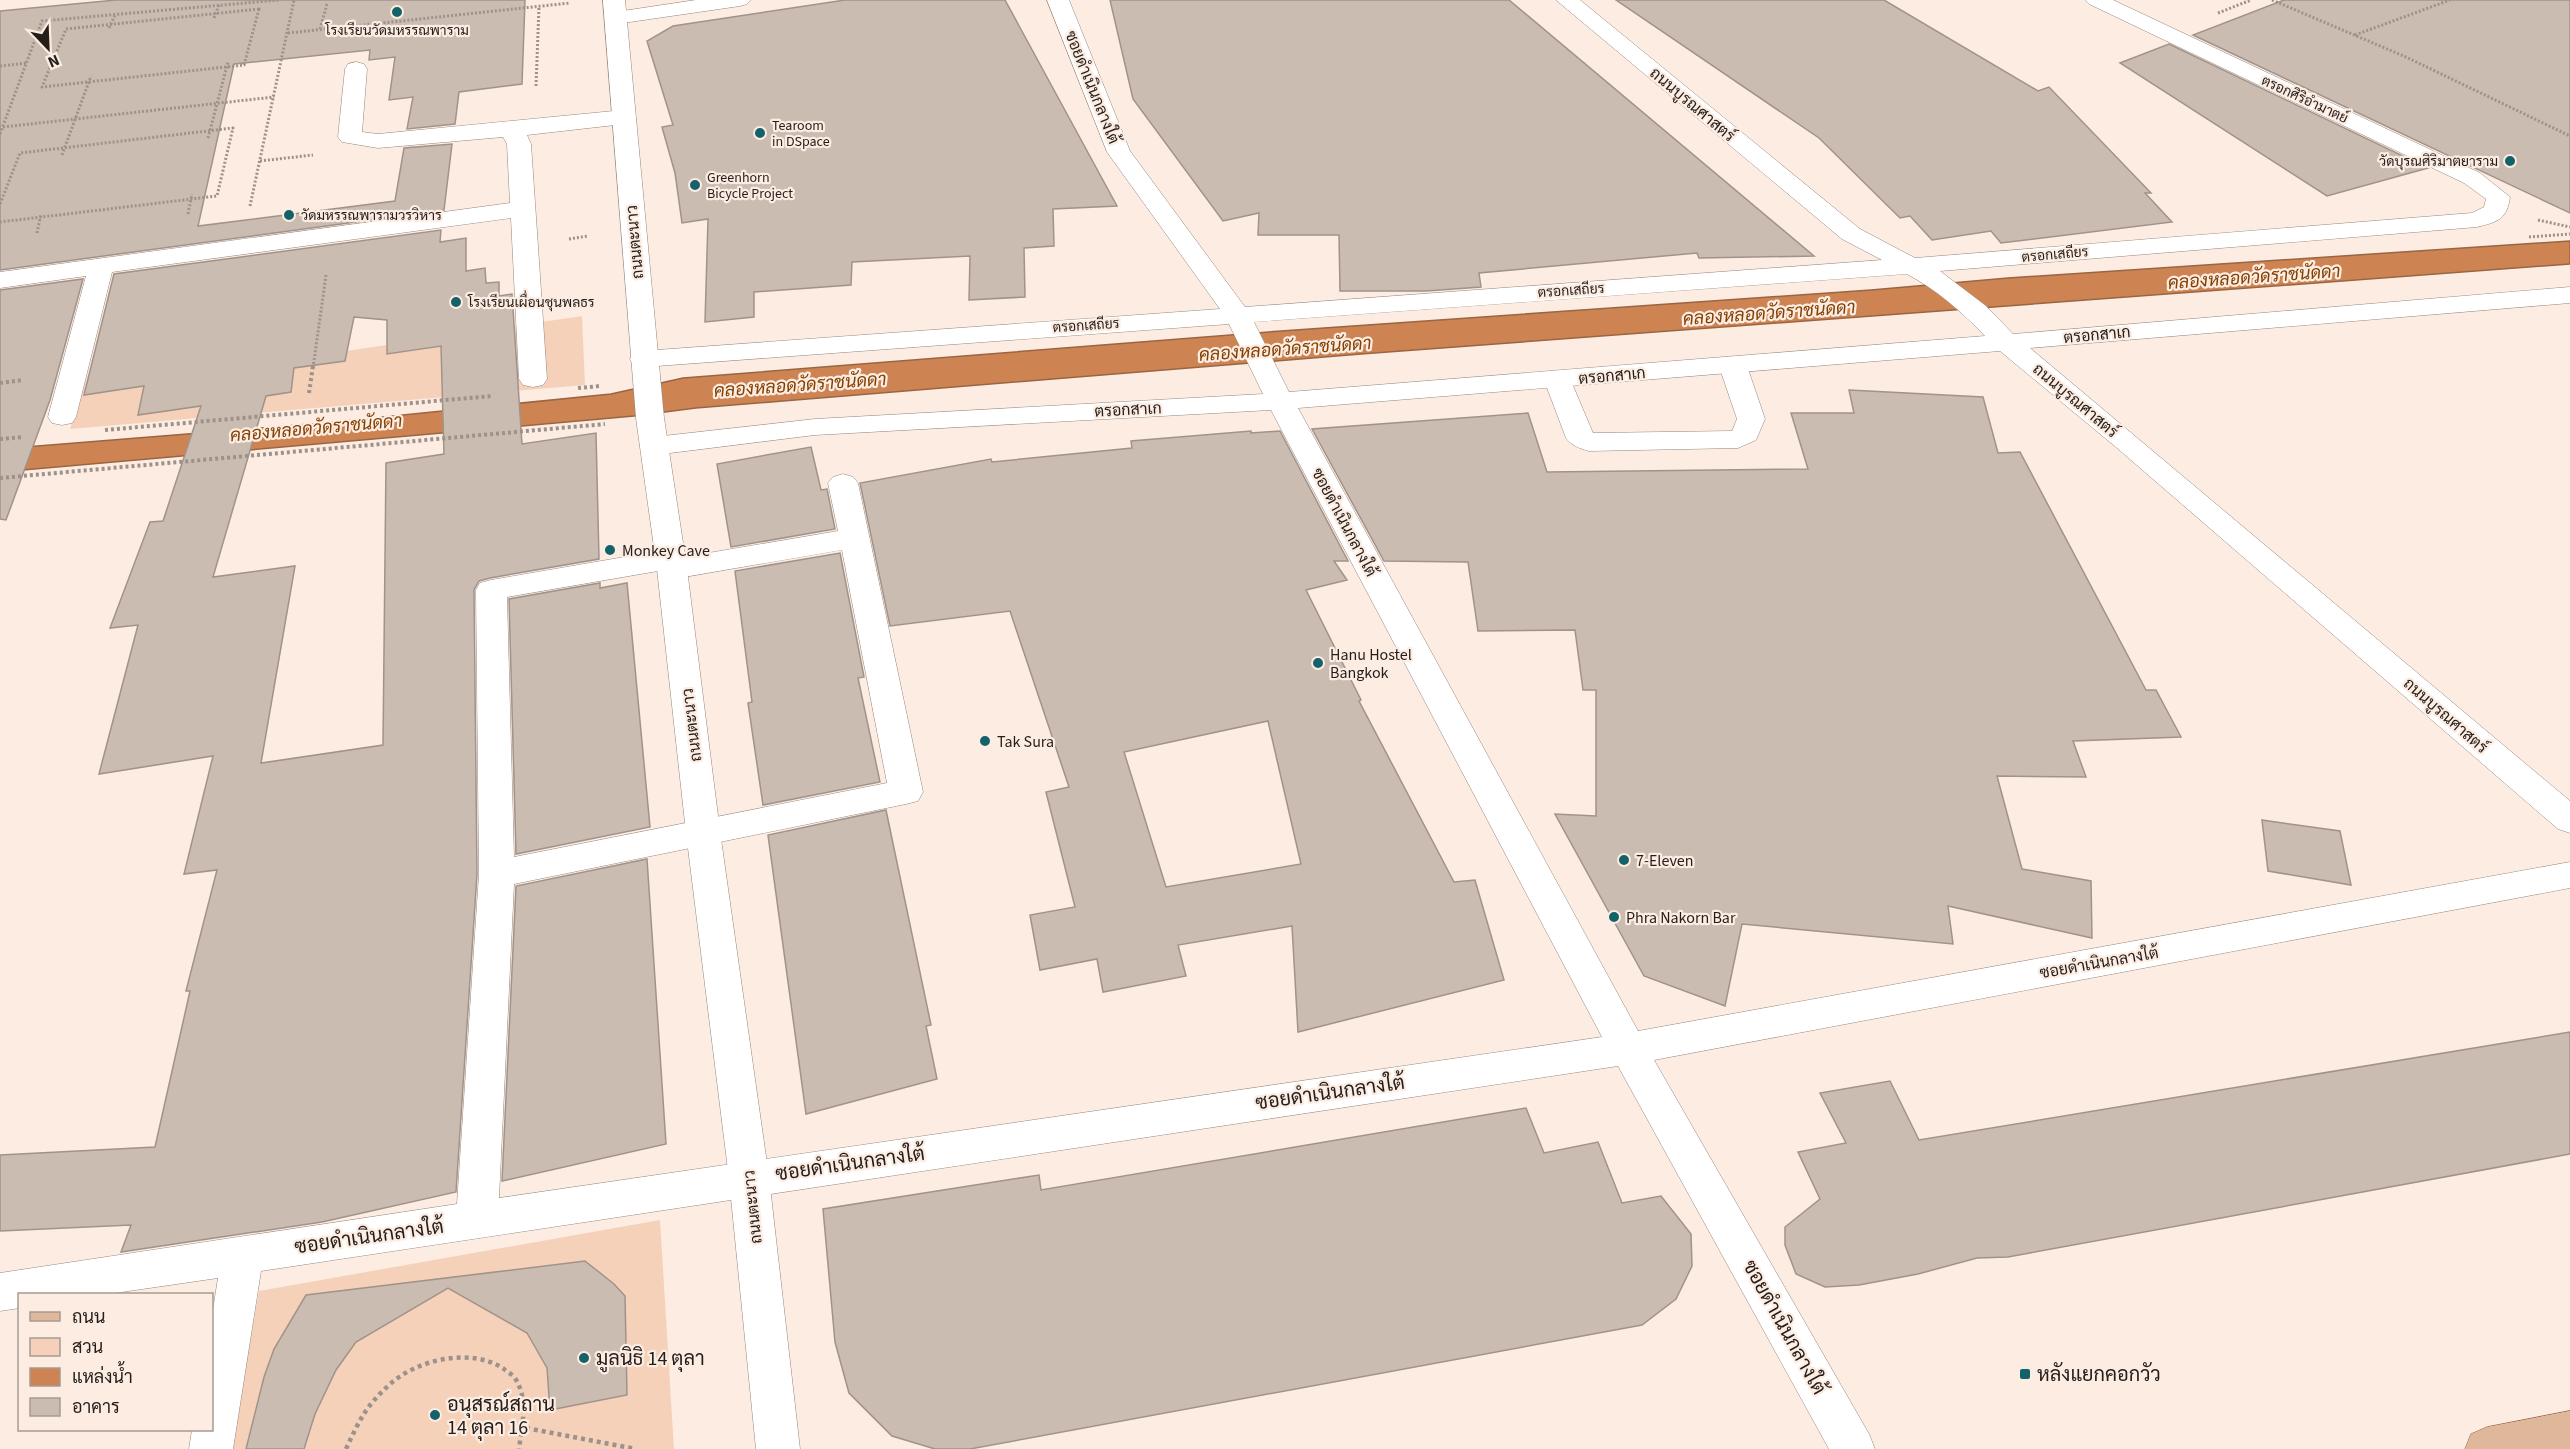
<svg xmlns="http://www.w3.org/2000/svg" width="2570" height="1449" font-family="'Source Sans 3',Sarabun,sans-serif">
  <rect width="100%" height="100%" fill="#fcece2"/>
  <path fill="#f6d1ba" d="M359 301 346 351 582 316 585 385 70 429 102 334Z
    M660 1220 674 1449H231L259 1291Z"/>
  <path fill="#cd8452" stroke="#9a6542" stroke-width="1.5" d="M2570 241V264L1361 354 696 408 634 416 0 472V449L323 423 611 394 683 378 1281 331 1871 290 2008 278Z"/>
  <path fill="#cbbcb2" stroke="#a1938a" stroke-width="1.5" fill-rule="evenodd" d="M116 0H525L522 84 459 92 455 124 407 129 413 97 389 100 395 57 369 60 370 50 234 64 198 226 395 201 404 148 452 144 444 210 0 270V11Z
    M845 0H1005L1117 206 1053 209 1054 246 1024 248 1025 297 969 300 970 256 852 262 851 285 754 292V317L705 322 708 219 682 223 675 173 662 127 673 125 647 41 673 26Z
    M1110 0H1509L1814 256 1699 258 1697 253 1479 273 1481 287 1426 291H1340L1339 235H1258L1259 213 1223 221 1133 99Z
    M1616 0H1884L2038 91 2049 87 2151 193H2145L2172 222 2001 243 1991 231 1932 240 1910 216 1900 218 1819 138Z
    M2284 0H2570V213L2193 35Z
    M2169 44 2428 168 2327 196 2120 63Z
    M441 230 440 242 466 238V271L485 268 486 283 499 282V296L512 294 522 444 596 433 599 559 490 578 479 581 474 590 477 874 456 1192 322 1222 121 1252 131 1225 0 1231V1155L155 1147 190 991H186L217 870 184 874 213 756 99 774 138 625 110 628 150 522 163 521 201 406 138 415 144 386 84 395 114 274ZM354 317 387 320V354L441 346 444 454 386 463 383 745 261 763 295 566 213 577 266 396 291 392 294 368 345 361Z
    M83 279 50 400 6 520 0 519V290Z
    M1849 390 1983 397 1998 453 2020 452 2146 690H2156L2181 737 2073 741 2086 777 1997 776 2022 869 2091 881 2092 938 1948 906 1953 944 1742 924 1725 1006 1644 976 1555 814 1596 816V690H1583L1575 630 1478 631 1468 562 1384 561 1312 429 1528 413 1547 472 1808 469 1791 413H1854Z
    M1251 431V433L1280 431 1348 561H1334L1347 580 1306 590 1361 700 1359 701 1454 882 1475 880 1504 980 1298 1032 1292 926 1178 945 1186 976 1103 992 1097 959 1040 970 1030 915 1075 907 1046 792 1069 787 1010 611 890 626 860 483 991 459 992 462 1132 448 1131 441ZM1268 721 1301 864 1166 887 1124 752Z
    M811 447 821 490 827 489 835 529 731 547 717 464Z
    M840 553 864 677 858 678 880 782 763 805 748 703 752 702 735 571Z
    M600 583V588L627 583 650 827 516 854 509 599Z
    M886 810 931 1025 926 1026 937 1079 806 1114 768 835Z
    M2262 820 2340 831 2351 885 2268 871Z
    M647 859 666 1144 502 1181 516 886Z
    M2570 1032V1154L2008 1257 1977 1258 1918 1274 1859 1285 1825 1287 1796 1274 1785 1245V1227L1820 1199 1798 1152 1846 1143 1820 1093 1890 1081 1919 1140Z
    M1526 1108 1544 1153 1598 1142 1622 1203 1661 1196 1691 1234 1692 1266 1676 1299 1642 1325 970 1449H935L892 1436 849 1393 835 1342 823 1209 1039 1175 1041 1190Z
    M585 1261 614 1284 625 1296 627 1395 550 1410 547 1368 527 1333 448 1288 356 1342 336 1370 315 1414 304 1449H246L264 1377 274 1349 306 1295Z"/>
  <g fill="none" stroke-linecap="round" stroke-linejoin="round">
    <defs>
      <path id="service" d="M356 62 364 64 367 69 362 132 378 134 624 110 632 112 635 117 632 122 624 124 527 135 531 144 547 379 543 385 533 387 523 385 519 379 511 218 112 272 76 417 72 423 62 425 52 423 48 417 86 276 0 288V272L510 203 507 144 503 137 378 148 342 142 338 137 345 69 348 64Z
        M1733 358 1743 360 1747 366 1765 419 1756 440 1738 448 1589 451C1579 448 1572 446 1566 438L1544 380 1548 374 1558 372 1568 374 1593 433 1732 431 1737 419 1719 366 1723 360Z"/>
      <path id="minor" d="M696 0H751L747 4 740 6 616 24 608 23 605 18 608 13 616 12Z
        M1047 0H1069L1130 151 1245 307 1882 260 1842 239 1556 0H1580L1860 229 1915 258 2472 213 2484 207 2486 199 2464 183 2089 4 2085 0H2113L2480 173 2510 197C2507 219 2498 222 2477 227L1940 271 1986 306 2013 334 2570 287V303L2030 348 2570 801V833L2558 829 2117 448 2000 351 1298 408 1638 1031 2570 862V888L1654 1060 1869 1434 1875 1449H1829L1618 1066 261 1271 233 1449H189L192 1430H212V1316L218 1278 108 1294H20V1308L0 1311V1273L457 1204 479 874 476 590 480 583 491 580 671 549 682 552 685 557 838 531 828 483 833 477 843 474 853 477 858 483 923 792 918 801 906 804 514 884 499 1198 1602 1037 1271 410 815 435 654 455 644 452 640 446 644 440 654 437 815 419 1263 394 1229 324 643 367 633 365 630 359 633 353 643 351 1220 309 1107 152ZM1907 274C1937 290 1962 312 1985 336L1289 392 1254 322ZM842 550 887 783 514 857 507 597 658 571 661 576 672 579Z"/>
      <path id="tertiary" d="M603 0H625L664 418 687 569 720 832 769 1178 800 1449H756L729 1178 686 832 657 569 636 418Z"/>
      <path id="primary" d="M2570 1411V1449H2465L2471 1434 2487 1427Z"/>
    </defs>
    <use href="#service" stroke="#95867d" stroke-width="1"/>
    <use href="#minor" stroke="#95867d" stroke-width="1"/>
    <use href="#tertiary" stroke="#95867d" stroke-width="1"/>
    <use href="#primary" stroke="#906243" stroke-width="1"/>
    <path stroke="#9d928b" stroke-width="3" stroke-dasharray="2 2" stroke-linecap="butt" d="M2272 0 2406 57 2570 136
      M259 9 244 65 42 87 66 29Z
      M2218 13 2251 0
      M214 18 219 5
      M109 28 115 15
      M320 29 327 4
      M288 33 570 3
      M2355 35 2450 0
      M0 66 27 63
      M536 86 539 6
      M3 127 274 97
      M0 134 42 21 279 0
      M208 138 228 62
      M62 155 91 76
      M260 161 313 155
      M0 204 20 153 233 128 217 196 0 222
      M250 206 294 0
      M188 214 192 194
      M2538 220 2570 227
      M37 233 41 214
      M2529 237 2570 234
      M569 239 588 236
      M313 368 326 275"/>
    <path stroke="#9d928b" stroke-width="4" stroke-dasharray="3 3" stroke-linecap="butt" d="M0 383 23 380
      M578 388 600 386
      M309 393 313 366
      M105 430 492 396
      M0 439 23 437
      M0 478 605 424"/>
    <path stroke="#9d928b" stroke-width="4.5" stroke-dasharray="4 4" stroke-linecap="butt" d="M526 1428 636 1449
      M346 1449C359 1421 365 1407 389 1385 417 1359 472 1347 504 1369 507 1372 512 1374 515 1378 529 1400 522 1425 519 1449"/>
    <use href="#service" fill="#fff" fill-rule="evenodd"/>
    <use href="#minor" fill="#fff" fill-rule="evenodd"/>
    <use href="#tertiary" fill="#fff" fill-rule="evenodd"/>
    <use href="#primary" fill="#dfb79b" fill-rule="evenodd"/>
  </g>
  <g fill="#136269" stroke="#fcece2" stroke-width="2">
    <circle cx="397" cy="12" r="6"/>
    <circle cx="760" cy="133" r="6"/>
    <circle cx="2510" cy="161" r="6"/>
    <circle cx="695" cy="185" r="6"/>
    <circle cx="289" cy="215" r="6"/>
    <circle cx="456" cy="302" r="6"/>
    <circle cx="610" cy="550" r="6"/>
    <circle cx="1318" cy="663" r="6"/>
    <circle cx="985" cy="741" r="6"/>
    <circle cx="1624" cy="860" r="6"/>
    <circle cx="1614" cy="917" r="6"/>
    <circle cx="584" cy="1358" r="6"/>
    <rect x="2019" y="1368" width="12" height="12" rx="3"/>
    <circle cx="435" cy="1415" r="6"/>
  </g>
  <g text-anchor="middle" stroke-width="4.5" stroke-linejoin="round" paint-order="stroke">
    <g font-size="14" fill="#241e1b" stroke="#fcece2" text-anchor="start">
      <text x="397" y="35" text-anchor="middle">โรงเรียนวัดมหรรณพาราม</text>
      <text x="772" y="130">Tearoom<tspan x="772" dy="16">in DSpace</tspan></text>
      <text x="2498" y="166" text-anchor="end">วัดบุรณศิริมาตยาราม</text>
      <text x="707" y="182">Greenhorn<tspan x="707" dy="16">Bicycle Project</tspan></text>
      <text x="301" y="220">วัดมหรรณพารามวรวิหาร</text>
      <text x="468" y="307">โรงเรียนเผื่อนชุนพลธร</text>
    </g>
    <g font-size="14" fill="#241e1b" stroke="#fcece2">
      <text transform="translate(2305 99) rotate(25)" y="5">ตรอกศิริอำมาตย์</text>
      <text transform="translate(2055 254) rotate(-5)" y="5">ตรอกเสถียร</text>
      <text transform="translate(1571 290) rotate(-4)" y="5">ตรอกเสถียร</text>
      <text transform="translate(1086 325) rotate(-4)" y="5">ตรอกเสถียร</text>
    </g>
    <g font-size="16" fill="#241e1b" stroke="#fcece2">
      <text transform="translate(1093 87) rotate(68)" y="6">ซอยดำเนินกลางใต้</text>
      <text transform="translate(1693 104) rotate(40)" y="6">ถนนบูรณศาสตร์</text>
      <text transform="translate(634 242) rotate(-95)" y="6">ถนนตะนาว</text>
      <text transform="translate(2097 334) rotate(-5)" y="6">ตรอกสาเก</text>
      <text transform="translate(1612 375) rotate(-5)" y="6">ตรอกสาเก</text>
      <text transform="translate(2076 400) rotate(40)" y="6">ถนนบูรณศาสตร์</text>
      <text transform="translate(1128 409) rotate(-3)" y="6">ตรอกสาเก</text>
      <text transform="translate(1345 522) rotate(62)" y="6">ซอยดำเนินกลางใต้</text>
      <text transform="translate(2446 715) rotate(41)" y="6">ถนนบูรณศาสตร์</text>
      <text transform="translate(691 725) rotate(-97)" y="6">ถนนตะนาว</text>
      <text transform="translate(2099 962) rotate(-10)" y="6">ซอยดำเนินกลางใต้</text>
      <text transform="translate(752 1207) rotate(-96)" y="6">ถนนตะนาว</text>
    </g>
    <g font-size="16" fill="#241e1b" stroke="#fcece2" text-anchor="start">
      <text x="622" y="556">Monkey Cave</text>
      <text x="1330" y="660">Hanu Hostel<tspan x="1330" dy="18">Bangkok</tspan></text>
      <text x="997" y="747">Tak Sura</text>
      <text x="1636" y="866">7-Eleven</text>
      <text x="1626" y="923">Phra Nakorn Bar</text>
    </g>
    <g font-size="18" font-style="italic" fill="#833f00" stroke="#fcece2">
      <text transform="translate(2254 277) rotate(-4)" y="6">คลองหลอดวัดราชนัดดา</text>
      <text transform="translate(1769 313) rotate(-4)" y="6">คลองหลอดวัดราชนัดดา</text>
      <text transform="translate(1285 349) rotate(-4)" y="6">คลองหลอดวัดราชนัดดา</text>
      <text transform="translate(800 385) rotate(-4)" y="6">คลองหลอดวัดราชนัดดา</text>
      <text transform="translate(316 428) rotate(-5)" y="6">คลองหลอดวัดราชนัดดา</text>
    </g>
    <g font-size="20" fill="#241e1b" stroke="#fcece2">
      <text transform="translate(1330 1092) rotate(-8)" y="7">ซอยดำเนินกลางใต้</text>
      <text transform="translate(850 1163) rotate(-8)" y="7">ซอยดำเนินกลางใต้</text>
      <text transform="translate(369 1236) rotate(-8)" y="7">ซอยดำเนินกลางใต้</text>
      <text transform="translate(1785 1327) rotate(61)" y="7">ซอยดำเนินกลางใต้</text>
    </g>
    <g font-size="20" fill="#241e1b" stroke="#fcece2" text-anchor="start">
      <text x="596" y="1365">มูลนิธิ 14 ตุลา</text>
      <text x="2037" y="1381">หลังแยกคอกวัว</text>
      <text x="447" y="1411">อนุสรณ์สถาน<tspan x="447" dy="23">14 ตุลา 16</tspan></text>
    </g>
  </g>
  <rect x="18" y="1293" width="195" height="138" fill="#fcece2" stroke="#a69a92" stroke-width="1.5"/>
  <rect x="30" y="1312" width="30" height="9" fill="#dfb79b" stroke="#a69a92" stroke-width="1.5"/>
  <text x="72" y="1323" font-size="18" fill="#241e1b">ถนน</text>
  <rect x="30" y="1338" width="30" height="18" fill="#f6d1ba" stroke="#a69a92" stroke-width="1.5"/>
  <text x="72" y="1353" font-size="18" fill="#241e1b">สวน</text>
  <rect x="30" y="1368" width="30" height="18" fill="#cd8452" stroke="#a69a92" stroke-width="1.5"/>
  <text x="72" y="1383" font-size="18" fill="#241e1b">แหล่งน้ำ</text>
  <rect x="30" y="1398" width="30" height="18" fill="#cbbcb2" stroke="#a69a92" stroke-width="1.5"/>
  <text x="72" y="1413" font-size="18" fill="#241e1b">อาคาร</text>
  <g transform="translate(48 48) rotate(157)" stroke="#fcece2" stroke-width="4.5" paint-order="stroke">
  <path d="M0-4.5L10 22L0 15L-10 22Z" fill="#241e1b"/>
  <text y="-9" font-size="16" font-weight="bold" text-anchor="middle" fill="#241e1b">N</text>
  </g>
</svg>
